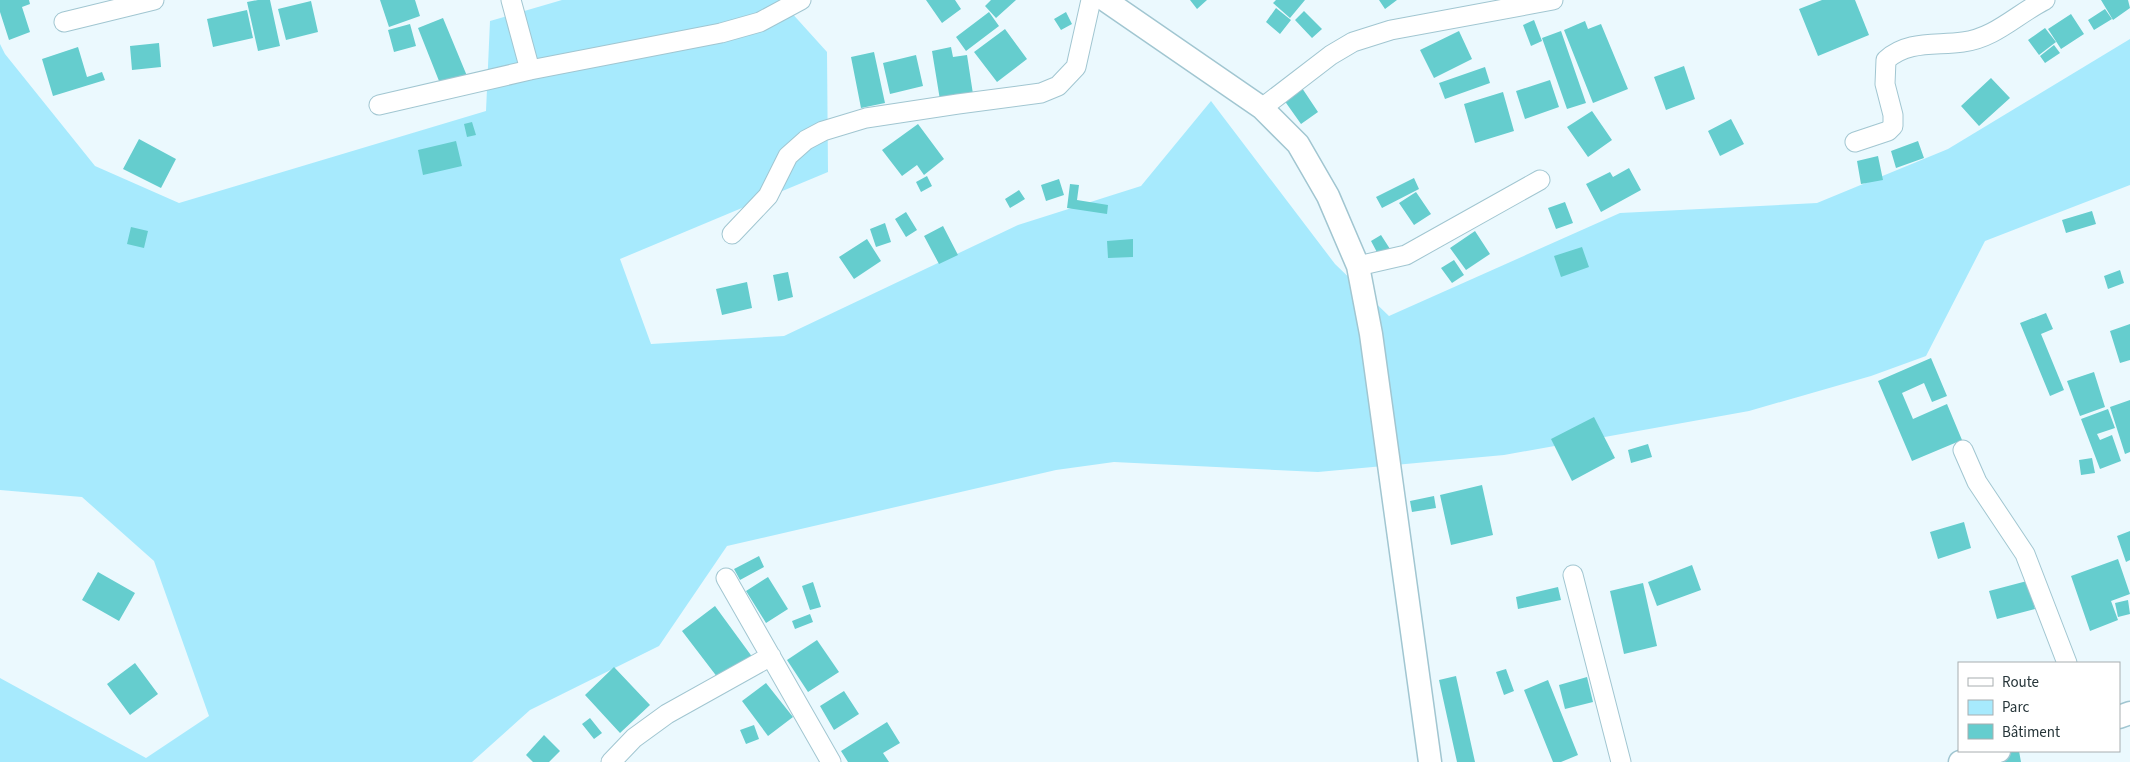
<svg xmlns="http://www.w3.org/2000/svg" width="2130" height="762" font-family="'Source Sans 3',sans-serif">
  <rect width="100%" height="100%" fill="#ebf9fe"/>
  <path fill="#a7eafd" d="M562 0H780L827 52 828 172 620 259 651 344 784 336 1018 225 1141 186 1211 101 1335 264 1389 316 1620 213 1817 203 1948 149 2130 39V185L1985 241 1926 356 1871 376 1749 411 1504 455 1318 472 1114 462 1056 470 727 546 659 646 530 710 472 762H0V678L146 758 209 716 154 561 82 497 0 490V44L5 54 95 166 179 203 486 111 490 21Z"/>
  <path fill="#65cdce" d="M0 0H29L30 4 22 7 30 32 9 40 0 12Z
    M258 0H270L280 46 258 51 247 2Z
    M380 0H415L420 16 389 27Z
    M926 0H955L961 9 942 23Z
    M991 0H1016L996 18 985 6Z
    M1190 0H1207L1197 9Z
    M1276 0H1305L1290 18 1273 3Z
    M1379 0H1397L1385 9Z
    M1822 0H1855L1869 35 1818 56 1799 9Z
    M2101 0H2128L2130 8 2113 20Z
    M311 1 318 32 286 40 278 9Z
    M1276 8 1291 20 1280 34 1266 22Z
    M2105 9 2112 19 2094 30 2088 20Z
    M247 10 253 38 213 47 207 19Z
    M1304 11 1322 29 1312 38 1295 20Z
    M989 12 999 26 966 51 956 37Z
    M1066 12 1072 24 1061 30 1054 19Z
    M2071 14 2084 34 2061 49 2048 29Z
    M443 18 467 76 441 86 418 28Z
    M1534 20 1542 41 1531 46 1523 25Z
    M1585 21 1588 29 1601 24 1628 89 1593 103 1564 30Z
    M410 24 416 46 394 52 388 30Z
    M2045 28 2056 42 2039 55 2028 40Z
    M1005 29 1027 59 997 82 974 52Z
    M1459 31 1472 59 1434 78 1420 50Z
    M1561 31 1586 103 1567 109 1542 38Z
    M159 43 161 67 132 70 130 46Z
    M2054 45 2060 53 2045 63 2040 56Z
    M78 47 87 77 102 72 105 80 53 96 42 59Z
    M951 47 953 57 967 55 973 94 940 100 932 51Z
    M874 52 885 103 861 108 851 57Z
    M916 55 923 86 890 94 883 63Z
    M1684 66 1695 99 1666 110 1654 77Z
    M1485 67 1490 83 1445 99 1439 83Z
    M1991 78 2010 98 1979 126 1961 106Z
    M1550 80 1559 107 1525 119 1516 91Z
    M1302 88 1318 112 1301 124 1284 100Z
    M1503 92 1514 131 1475 143 1464 104Z
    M1592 111 1612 140 1588 157 1567 127Z
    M1731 119 1744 144 1720 156 1708 131Z
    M472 122 476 135 467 137 464 124Z
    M918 124 944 159 924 175 917 165 902 176 882 150Z
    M139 139 176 159 161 188 123 169Z
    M456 141 462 166 423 175 418 150Z
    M1918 141 1924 158 1896 168 1891 151Z
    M1878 156 1883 180 1861 184 1857 161Z
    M1629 168 1641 190 1601 212 1586 184 1610 172 1613 177Z
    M927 176 932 186 921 192 916 182Z
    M1414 178 1419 189 1382 208 1376 197Z
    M1059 179 1064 195 1046 201 1041 185Z
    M1070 184 1079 185 1077 200 1108 205 1107 214 1067 208Z
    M1019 190 1025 199 1010 208 1005 199Z
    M1416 192 1431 214 1414 225 1399 203Z
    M1565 202 1573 223 1556 229 1548 208Z
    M2092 211 2096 224 2066 233 2062 220Z
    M906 212 917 230 906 237 895 219Z
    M885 223 891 242 876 247 870 229Z
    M943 226 958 255 939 264 924 236Z
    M131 227 148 231 144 248 127 244Z
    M1475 231 1490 254 1466 270 1450 248Z
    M1381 235 1390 249 1379 256 1371 241Z
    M867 239 881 261 854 279 839 257Z
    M1133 239V257L1108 258 1107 241Z
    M1582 247 1589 267 1561 277 1554 256Z
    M1454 260 1464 275 1452 283 1441 268Z
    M2120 270 2124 283 2108 289 2104 276Z
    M788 272 793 297 778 301 773 275Z
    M747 282 752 308 722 315 716 289Z
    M2046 313 2053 329 2041 334 2064 390 2050 396 2020 323Z
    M2130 324V360L2120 363 2110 331Z
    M1931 358 1947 396 1932 402 1924 383 1902 393 1913 419 1947 404 1962 440 1912 461 1878 381Z
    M2094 372 2105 407 2080 416 2067 381Z
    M2130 400V452L2125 454 2110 407Z
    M2108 409 2115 428 2097 434 2100 440 2112 435 2121 461 2100 469 2081 419Z
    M1594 417 1615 458 1572 481 1551 439Z
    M1648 444 1652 457 1631 463 1628 450Z
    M2092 458 2095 473 2081 475 2079 460Z
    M1482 485 1493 535 1451 545 1440 495Z
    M1434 496 1436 508 1412 512 1410 501Z
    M1964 522 1971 548 1938 559 1930 532Z
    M2130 531V560L2126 562 2117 536Z
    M759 556 764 567 740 580 734 569Z
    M2118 559 2130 594 2111 601 2118 620 2090 631 2071 576Z
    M1692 565 1701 590 1657 606 1648 582Z
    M98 572 135 593 119 621 82 600Z
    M768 577 788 609 766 623 746 591Z
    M2027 581 2035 609 1997 619 1989 591Z
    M813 582 821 607 810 610 802 586Z
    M1643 583 1657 646 1624 654 1610 591Z
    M1558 587 1561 600 1518 609 1516 597Z
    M2128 600 2130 614 2118 617 2115 603Z
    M715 606 753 658 721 682 682 631Z
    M810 614 813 622 795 629 792 621Z
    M817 640 839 672 808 692 787 660Z
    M135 663 158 694 130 715 107 684Z
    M614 667 650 705 620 733 585 695Z
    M1506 669 1514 691 1504 695 1496 672Z
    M1456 676 1475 762H1457L1439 680Z
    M1587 677 1593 702 1565 709 1559 685Z
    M1548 680 1578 755 1561 762H1553L1524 690Z
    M766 683 793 717 768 736 742 701Z
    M844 691 859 714 834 730 820 706Z
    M590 718 602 733 594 739 582 724Z
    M887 722 900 743 883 753 889 762H848L841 751Z
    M754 725 759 739 746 744 740 730Z
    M544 735 560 751 549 762H533L526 755Z
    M2011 751H2019L2021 762H1991L1989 755Z"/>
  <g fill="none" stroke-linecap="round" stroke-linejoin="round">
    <defs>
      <path id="minor" d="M511 0 530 70
        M64 22 154 0
        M379 105 530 70 721 33 760 22 801 0
        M1262 108 1331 55 1353 42 1391 30 1553 0
        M1855 142 1888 131 1893 126V115L1885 84 1886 60C1908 40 1936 46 1963 42 1995 38 2017 14 2045 0
        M732 234 768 196 788 156 806 140 823 131 866 118 958 104 1041 93 1058 86 1076 67 1091 0
        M1358 266 1406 255 1540 180
        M1963 450 1977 482 2025 554 2067 663
        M1573 575 1621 762
        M726 578 831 762
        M611 762 634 738 667 714 771 656"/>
      <path id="tertiary" d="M1105 0 1262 108 1298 144 1328 196 1358 266 1371 334 1430 762
        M2119 717 2130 713
        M1960 762 1999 751"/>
    </defs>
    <use href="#minor" stroke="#a1c6d1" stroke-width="21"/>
    <use href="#tertiary" stroke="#a1c6d1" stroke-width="25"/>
    <use href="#minor" stroke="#fff" stroke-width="19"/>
    <use href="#tertiary" stroke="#fff" stroke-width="22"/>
  </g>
  <rect x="1958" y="662" width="162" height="90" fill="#ffffff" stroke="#a8aeb0"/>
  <rect x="1968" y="678" width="25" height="8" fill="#ffffff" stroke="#a8aeb0"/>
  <text x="2002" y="687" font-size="15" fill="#263539">Route</text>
  <rect x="1968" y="700" width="25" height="15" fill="#a7eafd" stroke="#a8aeb0"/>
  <text x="2002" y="712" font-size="15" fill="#263539">Parc</text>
  <rect x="1968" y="724" width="25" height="15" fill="#65cdce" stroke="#a8aeb0"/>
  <text x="2002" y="737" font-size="15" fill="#263539">Bâtiment</text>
</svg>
